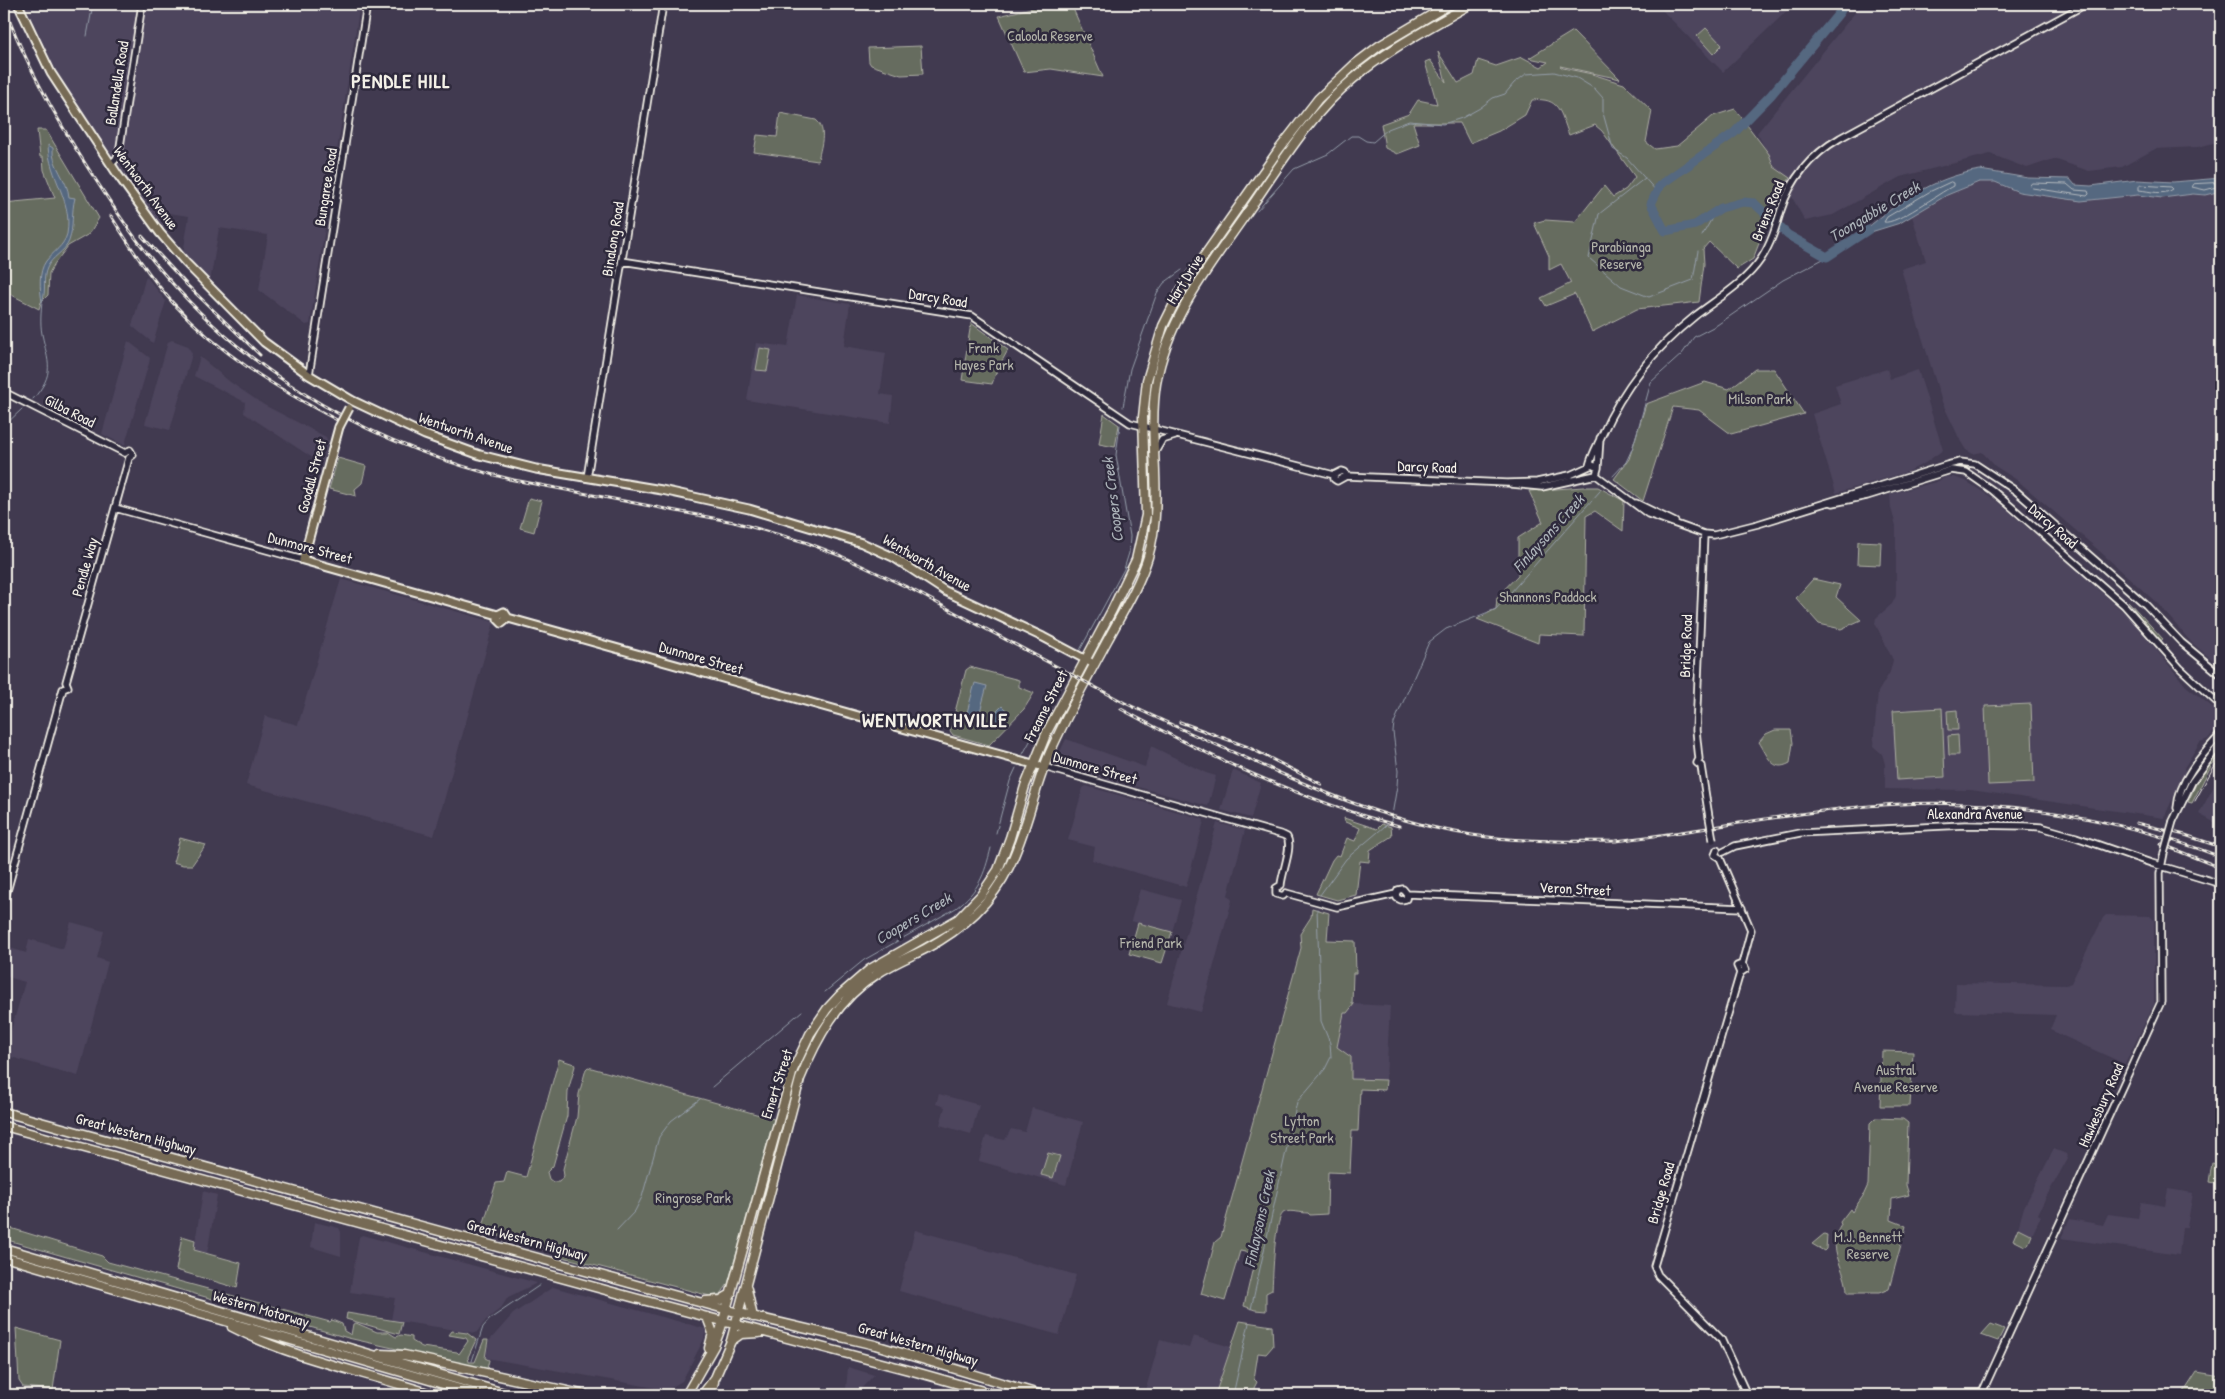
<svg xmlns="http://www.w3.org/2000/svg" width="2225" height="1399" font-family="'Patrick Hand',sans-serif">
  <rect width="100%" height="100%" fill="#413a50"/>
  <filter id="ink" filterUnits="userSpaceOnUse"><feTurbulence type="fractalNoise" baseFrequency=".02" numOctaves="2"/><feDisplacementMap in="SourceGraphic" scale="10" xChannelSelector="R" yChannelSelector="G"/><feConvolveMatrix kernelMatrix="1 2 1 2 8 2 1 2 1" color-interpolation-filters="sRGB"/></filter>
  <g filter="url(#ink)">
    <path fill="#4d455d" d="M25 4H360L310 324 306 325 259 290 268 235 219 228 210 282 183 254 189 216 168 213 163 229 115 161 58 74Z
      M1656 4H1794L1723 72Z
      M1862 4H2221V141L2198 147 2155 149 2122 167 2089 171 2054 159 2027 168 1990 154 1900 177 1833 215 1805 221 1757 133Z
      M1979 182H1995L2019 192 2081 201 2138 195 2162 198 2193 194 2205 195 2221 191V667L2191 642 2158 604 2095 547 2017 480 1995 466 1982 452 1973 454 1966 450 1961 442 1942 402 1901 269 1926 261 1912 216 1947 195Z
      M146 276 166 301 153 343 132 326Z
      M797 295 850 304 844 346 886 353 880 394 893 396 890 423 747 400 756 343 788 347Z
      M172 340 188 346 192 354 170 430 145 424 168 342Z
      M128 341 150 358 149 363 125 444 124 445 102 434Z
      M200 357 230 382 264 405 326 437 328 442 322 464 244 413 245 402 194 376Z
      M1887 369 1890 379 1918 370 1943 450 1925 463 1907 472 1836 493 1812 414 1841 404 1835 385Z
      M1946 477H1953L1966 481 1994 499 2070 564 2131 619 2186 686 2221 714V723L2208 739 2200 742 2184 768 2185 771 2164 818 1971 790 1885 789V764L1882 754 1873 746 1878 692 1890 672 1893 660 1875 623 1876 618 1892 604 1896 596V526L1891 508 1890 494 1936 482Z
      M341 579 494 622 434 836 246 785 265 716 298 725Z
      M1066 739 1145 767 1151 746 1206 773 1216 776 1208 806 1057 765 1055 762Z
      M1233 770 1261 783 1251 818 1221 810Z
      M2221 773V826L2199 814Z
      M1086 786 1203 819 1204 821 1186 887 1092 860 1095 847 1068 840 1083 788Z
      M1217 823 1245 830 1228 895 1232 900 1201 1012 1167 1003Z
      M1140 889 1181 900 1172 932 1131 921Z
      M2106 915 2150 916 2154 920V1004L2125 1064 2050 1030 2056 1015 1955 1012 1956 983 2066 985 2071 983 2103 918Z
      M71 922 104 931 97 958 108 962 78 1076 4 1055 25 982 4 976V946L26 953 29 939 63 949Z
      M1354 1004 1390 1006 1386 1080 1351 1079 1350 1057 1337 1047 1344 1013H1347Z
      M939 1094 979 1105 971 1134 940 1125 945 1107 936 1104Z
      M1032 1108 1083 1122 1066 1185 979 1161 986 1136 1005 1140 1011 1129 1025 1132Z
      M2054 1149 2066 1154 2068 1158 2045 1199 2038 1214 2041 1216 2032 1235 2018 1228 2024 1207Z
      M2168 1189 2193 1193 2187 1227H2182L2179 1255 2061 1238 2070 1219 2103 1225 2108 1214 2138 1218 2141 1202 2165 1206Z
      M203 1191 217 1195 207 1254 194 1250Z
      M314 1222 339 1228 341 1232V1256L311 1247Z
      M915 1230 1076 1275 1059 1335 899 1291Z
      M362 1235 537 1283 508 1297 501 1308 486 1320 476 1333 391 1320 395 1298 350 1292 359 1237Z
      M553 1287 706 1329 704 1339 682 1381 667 1390 486 1358 489 1341 513 1314Z
      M1193 1336 1231 1347 1215 1395H1144L1160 1340 1189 1348Z
      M848 1367 874 1375 859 1391 846 1389Z"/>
    <path fill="#666c5f" stroke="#adaea4" d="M1047 4H1071L1103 77 1051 69 1024 72 999 16Z
      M1706 28 1722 45 1713 54 1697 36Z
      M1573 31 1620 79 1560 66 1563 68 1592 74 1624 84 1652 111 1646 142 1655 149 1677 146 1713 116 1735 109 1769 154 1774 167 1790 178 1776 199 1753 259 1737 269 1709 242 1703 249 1704 264 1699 302 1637 309 1592 332 1575 294 1546 306 1541 298 1571 283 1561 264 1549 270V256L1534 223 1545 220 1575 222 1604 186 1613 197 1626 189 1635 177 1602 131 1595 125 1569 135C1560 112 1560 97 1532 100L1525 115 1499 131 1470 143 1460 123H1413L1420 145 1397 154 1385 148 1381 124 1409 114 1418 100 1437 104 1425 62 1430 60 1446 82 1438 52 1458 83 1474 75 1478 60 1496 66 1522 57 1541 67 1548 62 1529 58Z
      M921 46 923 74 901 75 871 65 869 62 868 48Z
      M780 113 816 120C828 130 820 148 818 161L754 152 757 135 777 137Z
      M37 130H46L99 218 89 234 68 246 55 263 49 273 48 295 41 302 39 309 4 291V203L55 198 44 170 43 157H40Z
      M971 323 1008 350 997 370 992 384 962 380Z
      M760 348 771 350 767 371 756 370Z
      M1755 369H1774L1804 414 1731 434 1699 410 1673 407 1643 501 1614 479 1629 459 1646 404 1705 382 1729 389Z
      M1104 414 1119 425 1115 447 1099 444Z
      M338 458 366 466 362 483 355 489 356 496 329 489Z
      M1583 487H1598L1624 501 1623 531 1595 511 1586 516 1584 636 1539 634 1538 643 1477 619 1496 609 1497 597 1518 575V538L1543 522 1529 491Z
      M529 498 542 501 534 532 520 528Z
      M1858 541 1881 542 1880 565 1857 564Z
      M1813 579 1840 585 1836 597 1861 620 1841 629 1819 624 1796 598Z
      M2128 601 2163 639 2159 642Z
      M970 667 1019 680V687L1034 693 1024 709 989 745 953 735 950 731 966 670Z
      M2031 704 2034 783 1988 785 1985 706Z
      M1942 708 1945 777 1897 780 1893 711Z
      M1957 710 1958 730H1948L1947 711Z
      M1775 730H1791L1793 743 1790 763C1772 773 1768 756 1759 742L1766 734Z
      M1958 735 1959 755H1949L1948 736Z
      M2221 747V754L2211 766 2192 803 2188 802 2196 784Z
      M1344 818 1377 829 1382 824 1391 827 1392 836 1370 850 1369 862 1360 861 1356 895 1337 900 1316 894 1332 860 1336 855 1340 856 1347 838 1355 841 1360 828 1345 822Z
      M180 838 206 845 192 865H183L173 862Z
      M1312 908 1329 913 1327 940 1355 941 1356 973H1353L1352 1004H1354L1347 1013H1344L1337 1047 1351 1057V1079L1386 1080 1385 1090 1360 1089 1358 1131H1352L1350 1173 1328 1172 1327 1214 1310 1215 1308 1213C1301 1213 1291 1210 1285 1212 1274 1214 1273 1278 1272 1290L1266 1293V1311L1255 1310 1244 1306 1256 1254 1240 1251 1225 1301 1201 1294 1215 1242 1221 1237 1301 948 1300 934 1311 917Z
      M1138 923 1172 932 1162 963 1129 954Z
      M1882 1051 1913 1052 1910 1106H1880Z
      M559 1059 574 1064 575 1066 568 1091 567 1116 553 1166 547 1172 549 1179 553 1182H559L564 1176 563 1169 577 1117 579 1094 586 1069 588 1067 774 1119 728 1284 721 1294 710 1296 559 1256V1252L484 1232 482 1229 496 1183 504 1182 507 1172 526 1177Z
      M1875 1118 1903 1119 1908 1123 1906 1185 1909 1195 1892 1199 1891 1220 1906 1226 1889 1289 1879 1293H1847C1847 1269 1825 1249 1841 1225L1840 1222 1850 1209 1852 1212 1863 1196 1868 1185 1870 1123Z
      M1048 1153 1060 1156 1053 1178 1041 1175Z
      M2212 1163 2220 1165 2221 1184 2209 1182Z
      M4 1226 102 1256 108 1262 330 1322 332 1320 342 1324 344 1331 351 1335 353 1324 356 1323 377 1332H388L396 1337 401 1335 412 1337V1341L422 1347 457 1352 459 1354 468 1341 466 1338 449 1335 452 1331 467 1333 476 1340 468 1357 469 1362H475L484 1340H488L485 1358 489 1360 487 1369 348 1338 4 1239Z
      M2018 1228 2032 1235 2028 1245 2025 1246 2013 1240Z
      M1824 1234 1827 1235 1826 1249 1824 1251 1812 1244Z
      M182 1236 195 1240 194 1250 241 1263 237 1288 176 1270Z
      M347 1313 402 1322 399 1334 346 1319Z
      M1240 1321 1272 1326 1273 1346 1266 1354 1258 1353 1254 1379 1257 1382 1254 1388 1255 1392 1251 1395H1215Z
      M1991 1324 2004 1329 1998 1341 1981 1335Z
      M16 1328 60 1340 53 1390 23 1387 19 1381Z
      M2197 1372 2221 1376V1395H2182Z"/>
    <path fill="#556780" stroke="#959eaa" d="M48 145 53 148C51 165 68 180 69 197L75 198C71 212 74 227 69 241 65 252 51 257 47 268 42 278 47 291 42 302 40 290 38 272 46 261 53 252 64 246 67 234 73 200 49 178 48 145Z
      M1980 170 2028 178 2070 179 2075 185 2091 186 2137 180 2173 182 2221 178V191L2205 195 2193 194 2162 198 2138 195 2081 201 2019 192 1995 182H1979L1947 195 1900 223 1858 236C1893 205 1933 177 1980 170Z
      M975 683 987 686 978 719 966 716Z
      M1002 706 1009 713 997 725 990 718Z"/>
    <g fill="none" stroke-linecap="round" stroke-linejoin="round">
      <path stroke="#b4babe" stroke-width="1" d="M1951 182 1953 183V186C1939 193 1896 225 1884 222L1887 217 1929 192Z
        M2032 183 2067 184 2074 190 2088 191 2089 194 2087 196 2032 188 2030 186Z
        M2215 183 2216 187 2205 190 2192 187 2194 184Z
        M2141 185 2171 187 2173 189C2164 196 2150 191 2139 190V187Z"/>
      <path stroke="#959eaa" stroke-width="1" d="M87 36 93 4
        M1645 178 1599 214 1589 258 1621 286 1649 297 1693 280 1698 251
        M1257 211 1294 169 1328 154 1351 136H1358L1366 141 1373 142 1388 129 1409 121 1443 124 1462 118 1480 108 1493 98 1505 94 1514 83 1526 74 1554 72 1577 78 1595 89 1603 98V113L1613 149 1627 158 1657 192
        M1702 236 1716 211
        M33 399C56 373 48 363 42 334 40 323 41 313 42 302
        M1123 407 1130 369 1157 293 1164 283 1182 270
        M4 426 22 409
        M1613 476 1626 462 1633 447 1651 382 1682 354 1694 337 1717 325 1783 280 1827 257
        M1080 650 1124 569 1129 553 1130 536 1116 455 1120 425
        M1023 754 1061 685
        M996 833 1010 781 1016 768
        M1320 895 1346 859 1391 821 1397 786 1398 771 1393 732 1394 723 1429 642 1446 629 1496 609 1600 491
        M825 992 864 960 956 908C979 890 984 876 991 848
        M712 1087 802 1011
        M617 1230 635 1211 642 1197 659 1137 671 1121 700 1099
        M1251 1309 1297 1102 1325 1069 1331 1057 1330 1043 1321 1021 1317 909
        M472 1361 483 1327 490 1319 540 1285
        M1233 1395 1249 1323"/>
      <path stroke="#556780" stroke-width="9" d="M1844 4 1840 12 1771 95 1734 133 1660 185 1651 204 1665 231 1695 225 1721 208 1743 202 1754 203 1788 235 1827 257 1868 230"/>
      <defs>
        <path id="minor" d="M111 164 116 159 119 153 142 4
          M622 261 972 316 1130 423 1334 475
          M309 375 367 4
          M4 392 125 453
          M1155 452 1162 440 1175 436
          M1589 466C1592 454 1597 446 1602 435 1623 388 1655 348 1695 316 1717 299 1745 283 1761 259 1771 244 1776 227 1781 210 1791 178 1811 155 1840 138L2086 4
          M1598 468 1600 438
          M1334 475V479L1337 481 1346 476
          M1334 475 1342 471 1345 472 1346 476
          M1596 475 1648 514 1704 534 1714 535 1758 524 1947 465 1960 462 1975 464 2016 491 2146 605 2181 642 2221 675
          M1346 476 1507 483 1537 482 1570 475 1592 465 1598 468 1596 475
          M587 478 663 4
          M1511 484 1542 487 1596 475
          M1636 503 1675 522
          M1833 503 1867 496 1951 470 1966 472 1992 490 2124 605 2180 668 2221 706
          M115 508 303 560
          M1701 766 1697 763 1699 759 1696 730 1704 534
          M1701 766 1709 817
          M1044 767 1283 835 1287 837C1293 847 1282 872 1281 885
          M2177 808C2179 779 2203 754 2221 734
          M2173 821 2192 782 2221 743
          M1717 850 1715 855 1720 858
          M1723 852 1735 846 1800 833 1965 825 2025 826 2041 827 2076 837 2151 863 2221 884
          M1720 858 1751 930 1742 964
          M1281 885 1276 888V894L1283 896 1286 893
          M1286 893 1337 907 1396 894
          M1396 894 1397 898 1401 900 1406 899 1407 894
          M1396 894 1398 890 1403 889 1407 894
          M1407 894 1742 908
          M4 902 63 689 68 687 66 682 129 458 133 455 130 450 125 453
          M1740 973 1654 1266 1658 1275 1721 1339 1747 1395
          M1740 973 1746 969 1742 964
          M1740 973 1737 966 1742 964
          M1981 1395 2161 1002 2160 873 2164 853"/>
        <path id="major" d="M18 4 51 73 118 175 160 233 186 263 264 342 309 375 353 401 425 435 480 455 536 469 662 490 749 509 862 543 893 557 945 591 1043 637 1094 664
          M339 427 303 560 498 615
          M498 615V619L502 623 508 618
          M498 615 504 612 508 618
          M508 618 887 724
          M895 726 1044 767"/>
        <path id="highway" d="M4 1112 739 1313 875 1345 1042 1395
          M4 1126 635 1298 916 1372 997 1395
          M4 1248 511 1395
          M4 1257 481 1395
          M747 1289 753 1317
          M705 1301 721 1300 731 1294
          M707 1317 713 1333 709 1348
          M232 1327C295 1360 367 1372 434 1395
          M731 1341 741 1334 759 1333
          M380 1354 404 1355 586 1395
          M686 1395 714 1346 721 1328 793 1070 810 1034 827 1009 840 995 870 969 958 919 981 895 998 870 1010 838 1025 786 1047 732 1112 610 1136 560 1146 515 1143 417 1147 380 1163 326 1183 286 1280 148 1318 99 1354 65 1379 46 1450 4
          M702 1395 715 1378 731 1341 800 1079C817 1037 838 999 877 974 892 964 909 957 925 949 961 930 991 904 1009 867 1028 829 1034 786 1052 748 1069 711 1088 676 1107 641 1122 613 1139 586 1148 557 1165 500 1147 442 1156 384 1168 314 1214 261 1253 204 1283 160 1312 113 1353 79 1388 49 1431 27 1471 4
          M710 1395 714 1382"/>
      </defs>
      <use href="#minor" stroke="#f4f1e8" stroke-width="9"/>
      <use href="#major" stroke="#f4f1e8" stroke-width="11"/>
      <use href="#highway" stroke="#f4f1e8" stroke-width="11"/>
      <use href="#minor" stroke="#2f2a3d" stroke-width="5.5"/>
      <use href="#major" stroke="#766a55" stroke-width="7"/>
      <use href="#highway" stroke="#766a55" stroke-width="8"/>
      <path stroke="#f4f1e8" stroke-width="1" d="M2195 801 2212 770 2221 757"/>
      <defs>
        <path id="rail" d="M4 7C26 64 55 117 88 168 112 205 136 242 165 275 255 380 381 449 514 480L734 522 805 542 841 556 909 588 1125 703C1167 723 1210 742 1253 761 1323 793 1395 823 1472 835 1519 842 1568 842 1616 841 1694 832 1771 816 1849 808 1975 794 2103 812 2221 857
          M111 216C130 246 149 276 173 303 220 354 276 388 337 420
          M142 236 188 286 260 355
          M1121 709C1210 757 1301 800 1399 826
          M1180 722 1248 747 1321 784
          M2136 823 2185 835 2221 847
          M2161 844 2221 868"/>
      </defs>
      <use href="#rail" stroke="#f4f1e8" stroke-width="3"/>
      <use href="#rail" stroke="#2f2a3d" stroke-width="1" stroke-dasharray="4" stroke-linecap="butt"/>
      <defs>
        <path id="minor-bridge" d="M1709 817 1713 840
          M2164 853 2173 821"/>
        <path id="major-bridge" d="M339 427 349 408"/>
      </defs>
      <use href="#minor-bridge" stroke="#f4f1e8" stroke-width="9" stroke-linecap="butt"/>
      <use href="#major-bridge" stroke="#f4f1e8" stroke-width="11" stroke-linecap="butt"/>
      <use href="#minor-bridge" stroke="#2f2a3d" stroke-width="5.5"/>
      <use href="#major-bridge" stroke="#766a55" stroke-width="7"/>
    </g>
  </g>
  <g text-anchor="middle" stroke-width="5" stroke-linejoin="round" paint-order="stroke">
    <g font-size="15" fill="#b4b5aa" stroke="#2f2a3d">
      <text x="1050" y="41">Caloola Reserve</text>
      <text x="1621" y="252">Parabianga<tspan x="1621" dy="17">Reserve</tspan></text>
      <text x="984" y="353">Frank<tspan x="984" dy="17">Hayes Park</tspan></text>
      <text x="1760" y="404">Milson Park</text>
      <text x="1548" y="602">Shannons Paddock</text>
      <text x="1151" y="948">Friend Park</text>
      <text x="1896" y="1075">Austral<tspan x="1896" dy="17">Avenue Reserve</tspan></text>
      <text x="1302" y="1126">Lytton<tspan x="1302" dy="17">Street Park</tspan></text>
      <text x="693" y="1203">Ringrose Park</text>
      <text x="1868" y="1242">M.J. Bennett<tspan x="1868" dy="17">Reserve</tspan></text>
    </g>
    <g font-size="15" fill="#f4f1e8" stroke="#2f2a3d">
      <text transform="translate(117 83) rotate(-81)" y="5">Ballandella Road</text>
      <text transform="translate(326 187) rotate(-81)" y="5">Bungaree Road</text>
      <text transform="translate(146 188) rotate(54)" y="5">Wentworth Avenue</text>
      <text transform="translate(1768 211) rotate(-68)" y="5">Briens Road</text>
      <text transform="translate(613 239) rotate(-81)" y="5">Binalong Road</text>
      <text transform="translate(1185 279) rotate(-58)" y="5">Hart Drive</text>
      <text transform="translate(938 298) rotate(9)" y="5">Darcy Road</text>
      <text transform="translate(70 411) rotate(27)" y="5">Gilba Road</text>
      <text transform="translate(466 433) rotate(19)" y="5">Wentworth Avenue</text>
      <text transform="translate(1427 467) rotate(2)" y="5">Darcy Road</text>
      <text transform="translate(312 476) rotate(-75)" y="5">Goodall Street</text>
      <text transform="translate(2053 526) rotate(41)" y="5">Darcy Road</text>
      <text transform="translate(310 548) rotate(15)" y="5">Dunmore Street</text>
      <text transform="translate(927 563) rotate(30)" y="5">Wentworth Avenue</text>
      <text transform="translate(85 567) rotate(-74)" y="5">Pendle Way</text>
      <text transform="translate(1686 646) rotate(-88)" y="5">Bridge Road</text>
      <text transform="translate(701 658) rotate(16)" y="5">Dunmore Street</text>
      <text transform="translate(1046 706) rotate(-63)" y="5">Freame Street</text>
      <text transform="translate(1095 768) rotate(16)" y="5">Dunmore Street</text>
      <text x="1975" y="819">Alexandra Avenue</text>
      <text transform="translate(1575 889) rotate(3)" y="5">Veron Street</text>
      <text transform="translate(777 1084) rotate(-72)" y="5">Emert Street</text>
      <text transform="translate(2101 1105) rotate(-66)" y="5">Hawkesbury Road</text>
      <text transform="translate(136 1134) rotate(15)" y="5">Great Western Highway</text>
      <text transform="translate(1661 1193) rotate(-74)" y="5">Bridge Road</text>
      <text transform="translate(527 1240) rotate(15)" y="5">Great Western Highway</text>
      <text transform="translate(261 1309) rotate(16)" y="5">Western Motorway</text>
      <text transform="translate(918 1344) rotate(16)" y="5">Great Western Highway</text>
    </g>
    <g font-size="16" font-style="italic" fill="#acb3b9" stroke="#2f2a3d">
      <text transform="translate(1874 211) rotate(-31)" y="6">Toongabbie Creek</text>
      <text transform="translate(1112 500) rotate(-97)" y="6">Coopers Creek</text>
      <text transform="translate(1548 533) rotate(-48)" y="6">Finlaysons Creek</text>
      <text transform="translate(913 918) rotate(-31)" y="6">Coopers Creek</text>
      <text transform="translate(1259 1219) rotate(-78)" y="6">Finlaysons Creek</text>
    </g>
    <g font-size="20" font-weight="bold" letter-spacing="1" fill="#f4f1e8" stroke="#2f2a3d">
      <text x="401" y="88">PENDLE HILL</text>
      <text x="935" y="727">WENTWORTHVILLE</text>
    </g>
  </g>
  <rect width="2225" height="1399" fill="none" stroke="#2f2a3d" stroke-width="20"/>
  <rect x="10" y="10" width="2205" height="1379" fill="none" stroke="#f4f1e8" stroke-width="2" filter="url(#ink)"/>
</svg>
